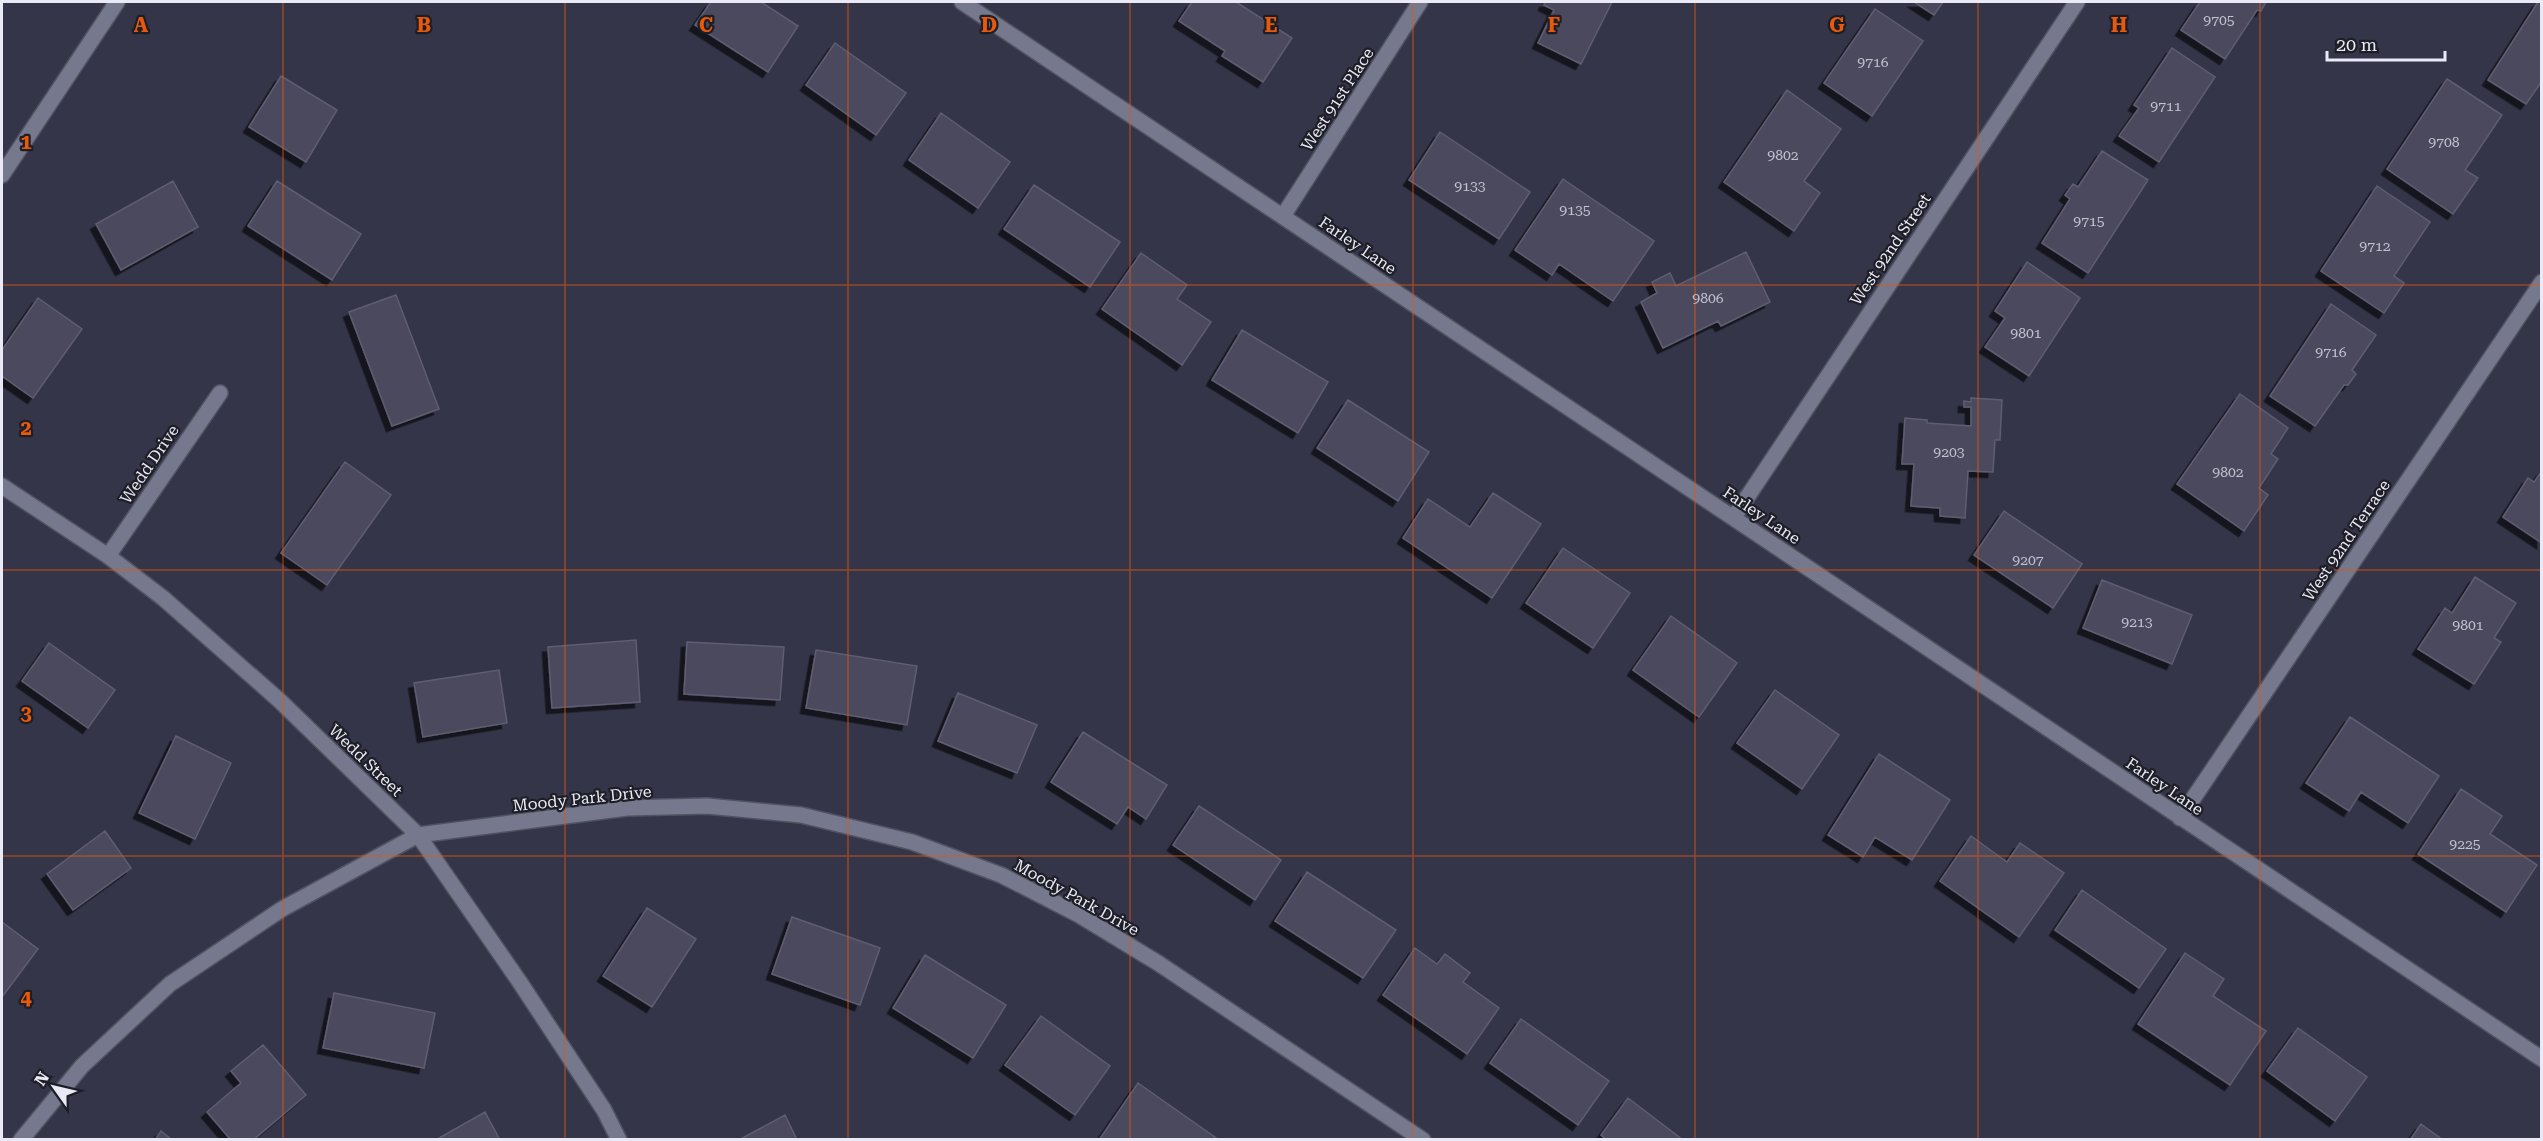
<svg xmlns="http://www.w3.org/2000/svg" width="2543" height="1141" font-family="'Roboto Serif',serif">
  <defs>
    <filter id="shadow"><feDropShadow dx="-5.5" dy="5.5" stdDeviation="0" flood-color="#0009"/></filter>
  </defs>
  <rect width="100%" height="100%" fill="#343548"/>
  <path fill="#4b495d" stroke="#5f5d71" stroke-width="1.5" filter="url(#shadow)" d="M711 2H761L798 26 768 72 695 25Z
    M1192 2H1236L1292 38 1263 82 1222 56 1225 51 1179 21Z
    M1545 2H1612L1581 64 1538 43 1554 10 1544 5Z
    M1914 2H1943L1934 15Z
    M2200 2H2266L2261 11 2257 10 2225 59 2181 30Z
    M2538 2H2542V81L2526 104 2488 80Z
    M1875 9 1923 41 1872 116 1824 83Z
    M835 43 906 93 876 135 806 85Z
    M2172 48 2215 77 2159 162 2119 136 2139 108 2134 105Z
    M281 76 337 110 306 162 249 127Z
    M2447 79 2502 115 2465 170 2478 178 2453 214 2387 169Z
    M1787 90 1841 129 1804 181 1820 193 1794 231 1724 182Z
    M941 113 1010 162 978 208 909 160Z
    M1440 132 1530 192 1499 239 1409 180Z
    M2102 151 2148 180 2088 273 2042 243 2070 199 2065 195 2073 184 2078 187Z
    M1563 179 1654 241 1613 301 1559 264 1552 275 1515 250Z
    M173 181 198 227 121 270 96 224Z
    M277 181 361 234 332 280 248 226Z
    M1034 185 1120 242 1090 287 1004 229Z
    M2377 186 2430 222 2394 276 2404 283 2384 313 2321 271Z
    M1746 252 1770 302 1721 326 1718 321 1663 348 1641 302 1657 293 1652 282 1670 273 1676 286Z
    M1141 253 1187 285 1177 299 1211 322 1182 365 1102 309Z
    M2027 262 2080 298 2029 376 1985 347 2005 318 1995 311Z
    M396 295 439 409 392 426 349 312Z
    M38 298 82 329 33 398 2 376V350Z
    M2331 304 2376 335 2352 370 2356 374 2348 385H2344L2315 426 2270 396Z
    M1242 330 1328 382 1298 433 1212 380Z
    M2240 394 2288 428 2271 454 2278 459 2259 488 2268 495 2244 531 2177 484Z
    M1971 398 2002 400 2000 440H1995L1993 472 1968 471 1965 518 1940 516V508L1911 506 1914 464H1902L1905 418 1927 420V423L1971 426V407H1964V401L1971 402Z
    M1348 400 1429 452 1398 501 1317 448Z
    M345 462 391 495 327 585 281 553Z
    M2542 471V543L2503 517 2528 478 2534 482Z
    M1493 493 1541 524 1492 598 1403 538 1428 499 1470 527Z
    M2004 511 2082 564 2053 608 1974 555Z
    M1563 548 1630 593 1593 648 1526 603Z
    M2475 577 2516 603 2494 638 2501 642 2474 684 2418 649 2445 608 2452 613Z
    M2102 580 2192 615 2172 664 2083 628Z
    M1671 616 1737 663 1699 717 1633 670Z
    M636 640 640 702 552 708 548 647Z
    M687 642 784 647 780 700 684 694Z
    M49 643 115 690 88 728 22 681Z
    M816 650 917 666 907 725 806 708Z
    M499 670 507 723 423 737 414 683Z
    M1775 690 1839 735 1802 789 1737 743Z
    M958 693 1037 725 1017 773 938 741Z
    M2350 717 2439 776 2408 823 2361 792 2349 811 2306 783Z
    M1083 732 1167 785 1146 819 1128 807 1117 824 1051 782Z
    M176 736 231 763 195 839 139 813Z
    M1879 754 1950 800 1912 860 1875 837 1863 857 1828 835Z
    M2461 789 2502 816 2490 834 2537 865 2506 912 2418 854Z
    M1199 806 1281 860 1255 900 1173 845Z
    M105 831 131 868 73 910 47 874Z
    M1971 836 2007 862 2020 843 2064 873 2019 937 1940 881Z
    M1307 872 1396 930 1363 978 1275 921Z
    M2082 890 2166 949 2139 988 2055 930Z
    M647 908 696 939 652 1007 603 976Z
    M792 917 880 948 860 1005 772 974Z
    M2 922 38 949 2 997Z
    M1415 948 1437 964 1445 954 1470 973 1463 982 1499 1008 1467 1054 1383 995Z
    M2185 953 2224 979 2213 996 2266 1031 2230 1085 2138 1024Z
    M925 955 1006 1005 973 1058 893 1008Z
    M334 993 435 1013 424 1068 323 1048Z
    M1041 1016 1110 1066 1075 1115 1005 1065Z
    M1521 1019 1609 1081 1578 1125 1490 1063Z
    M2298 1028 2367 1077 2335 1121 2267 1071Z
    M263 1045 306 1095 253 1140H231L207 1112 241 1083 231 1071Z
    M1138 1083 1219 1140H1099Z
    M1628 1098 1683 1140H1607L1601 1135Z
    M485 1112 500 1140H440L439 1138Z
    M785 1115 797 1140H739Z
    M2421 1124 2443 1140H2410Z
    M161 1131 172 1140H155Z"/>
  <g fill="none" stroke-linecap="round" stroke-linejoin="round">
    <defs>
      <path id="minor" d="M962 2 2542 1059
        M2 175 117 2
        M1283 216 1420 2
        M2 486 108 556 163 598 280 701 418 835 519 981 604 1110 619 1140
        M1734 517 2077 2
        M108 556 220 393
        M2180 818 2542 282
        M21 1140 82 1066 170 984 282 909 418 835 627 808 707 806 801 815 912 842 1001 875 1079 915 1158 963 1423 1140"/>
    </defs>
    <use href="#minor" stroke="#515261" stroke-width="18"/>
    <use href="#minor" stroke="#76788d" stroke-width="15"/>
  </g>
  <path fill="none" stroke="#e8590c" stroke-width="1.5" stroke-opacity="0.55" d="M283 2V1140M565 2V1140M848 2V1140M1130 2V1140M1413 2V1140M1695 2V1140M1978 2V1140M2260 2V1140M2 285H2542M2 570H2542M2 856H2542"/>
  <g text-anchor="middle" stroke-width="4.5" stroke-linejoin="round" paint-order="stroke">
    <g font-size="14" fill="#c2c2d0">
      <text x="2219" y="25">9705</text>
      <text x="1873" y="67">9716</text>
      <text x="2166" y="111">9711</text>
      <text x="2444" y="147">9708</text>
      <text x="1783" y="160">9802</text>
      <text x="1470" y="191">9133</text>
      <text x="1575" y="215">9135</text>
      <text x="2089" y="226">9715</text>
      <text x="2375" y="251">9712</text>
      <text x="1708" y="303">9806</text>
      <text x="2026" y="338">9801</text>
      <text x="2331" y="357">9716</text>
      <text x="1949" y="457">9203</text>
      <text x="2228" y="477">9802</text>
      <text x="2028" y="565">9207</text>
      <text x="2137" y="627">9213</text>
      <text x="2468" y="630">9801</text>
      <text x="2465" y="849">9225</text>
    </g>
    <g font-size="16" fill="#e9eaf6" stroke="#1d1e26">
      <text transform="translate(1337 99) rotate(-57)" y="6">West 91st Place</text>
      <text transform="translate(1358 245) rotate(34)" y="6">Farley Lane</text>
      <text transform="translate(1890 249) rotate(-56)" y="6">West 92nd Street</text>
      <text transform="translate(149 464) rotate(-56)" y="6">Wedd Drive</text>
      <text transform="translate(1762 515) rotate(34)" y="6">Farley Lane</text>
      <text transform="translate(2346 540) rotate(-56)" y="6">West 92nd Terrace</text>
      <text transform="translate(366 760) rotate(44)" y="6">Wedd Street</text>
      <text transform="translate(2165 786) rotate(34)" y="6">Farley Lane</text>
      <text transform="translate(582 798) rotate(-6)" y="6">Moody Park Drive</text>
      <text transform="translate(1077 897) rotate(29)" y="6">Moody Park Drive</text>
    </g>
  </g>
  <g font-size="20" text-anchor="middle" font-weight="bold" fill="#e8590c" stroke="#1d1e26" stroke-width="4.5" stroke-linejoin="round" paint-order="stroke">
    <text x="141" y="32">A</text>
    <text x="424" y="32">B</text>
    <text x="706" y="32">C</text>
    <text x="989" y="32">D</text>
    <text x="1271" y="32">E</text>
    <text x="1554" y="32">F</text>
    <text x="1837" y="32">G</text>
    <text x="2119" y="32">H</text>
    <text x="26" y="149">1</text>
    <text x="26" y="435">2</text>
    <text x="26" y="720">3</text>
    <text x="26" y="1005">4</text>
  </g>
  <rect width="2543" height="1141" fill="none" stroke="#e9eaf6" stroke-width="6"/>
  <g transform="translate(54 1087) rotate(304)" stroke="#1d1e26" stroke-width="4.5" paint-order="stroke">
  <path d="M0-4.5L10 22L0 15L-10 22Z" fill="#e9eaf6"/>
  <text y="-9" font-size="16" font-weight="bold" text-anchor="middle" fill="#e9eaf6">N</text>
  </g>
  <path d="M2327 51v9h118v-9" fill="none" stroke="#e9eaf6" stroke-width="3"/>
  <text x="2336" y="51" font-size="18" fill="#e9eaf6" stroke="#1d1e26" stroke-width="4.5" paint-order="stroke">20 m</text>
</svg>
